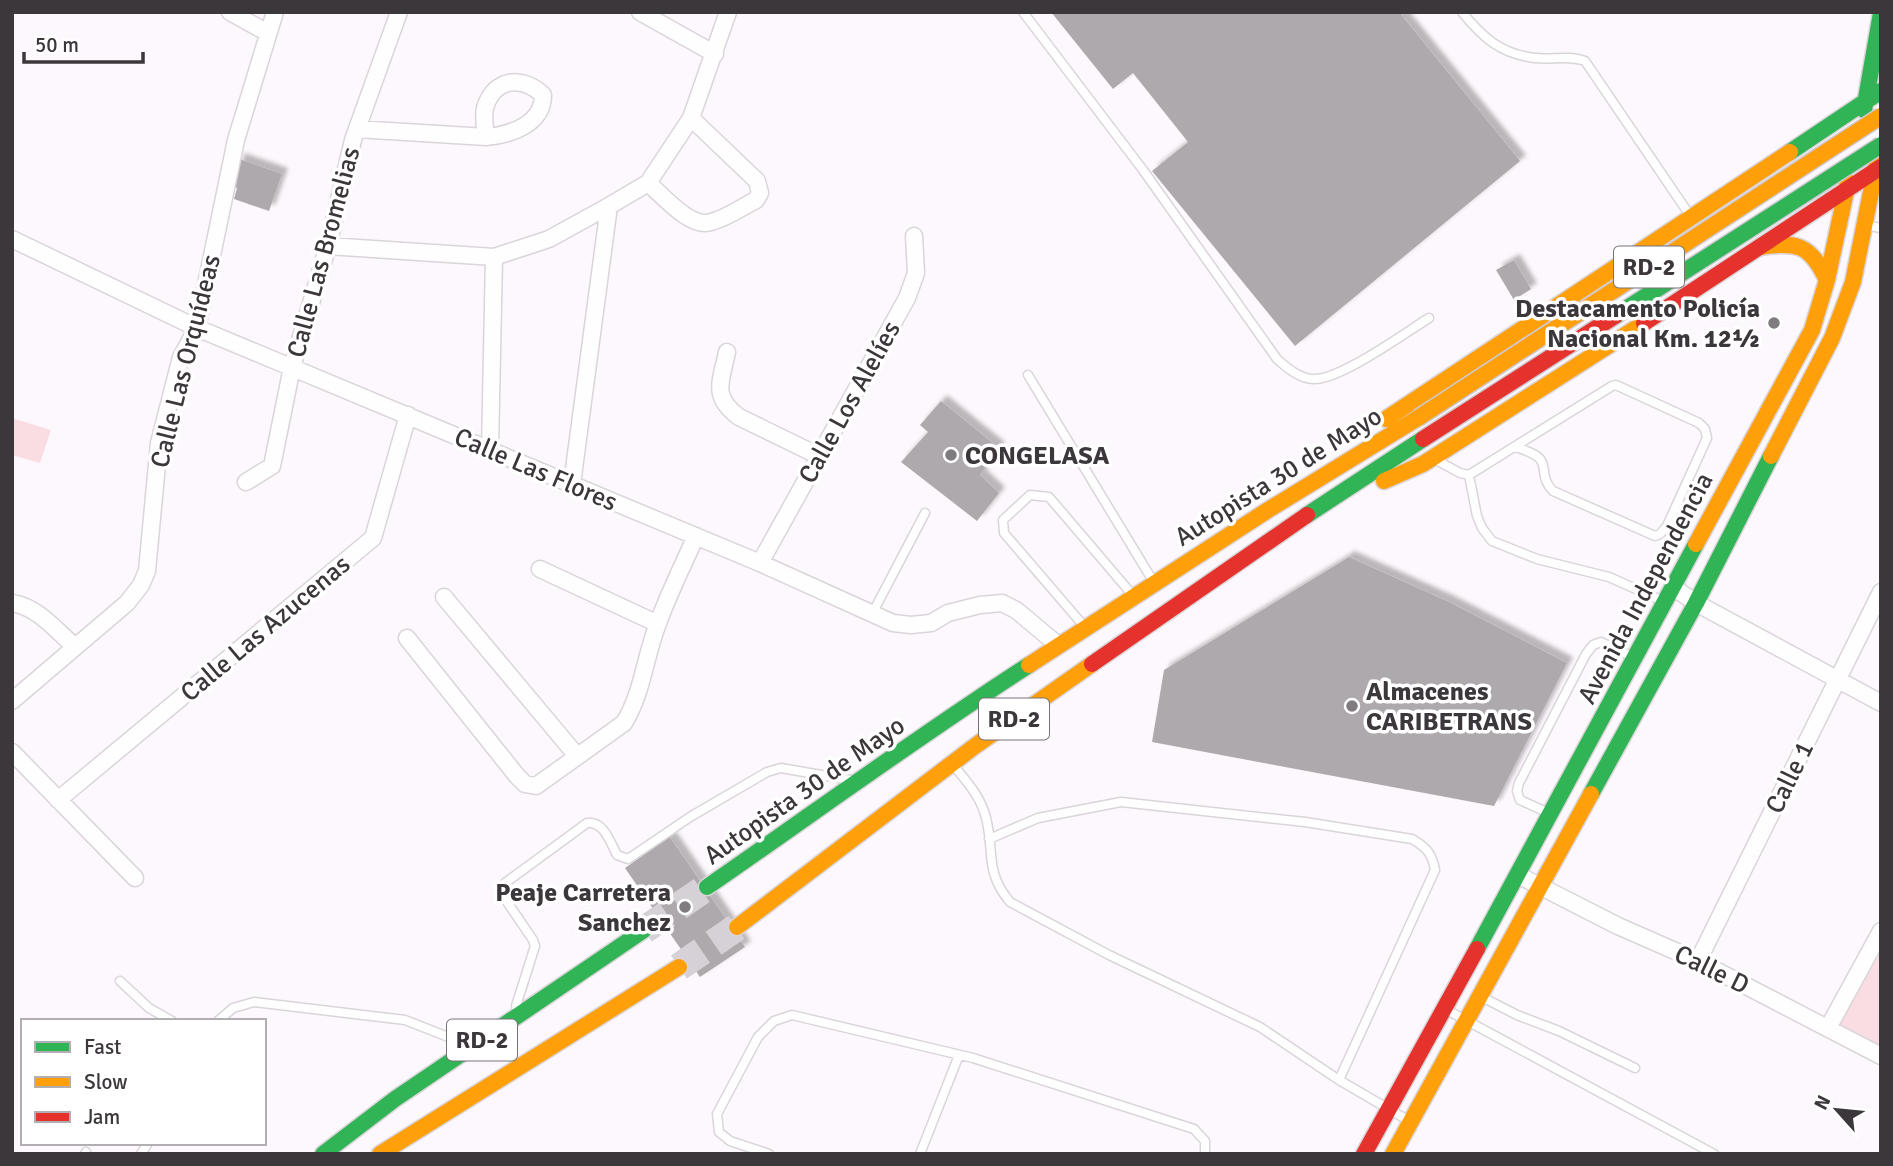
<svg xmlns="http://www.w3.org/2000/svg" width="1893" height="1166" font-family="Signika,sans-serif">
  <defs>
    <filter id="shadow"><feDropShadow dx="6" dy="-6" stdDeviation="2" flood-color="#0004"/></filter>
  </defs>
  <rect width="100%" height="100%" fill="#fdf8fd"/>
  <path fill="#f9dde2" d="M12 418 51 430 40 463 12 455Z
    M1881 943V1049L1837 1026Z"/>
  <path fill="#aea9ad" filter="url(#shadow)" d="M1051 12H1399L1520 161 1295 346 1152 171 1188 142 1133 73 1113 89Z
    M239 159 282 174 269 211 234 199 237 188 230 185Z
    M1514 260 1531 289 1514 300 1496 270Z
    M941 401 999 448 980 475 999 493 977 521 901 462 928 432 920 425Z
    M1349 557 1449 602 1567 663 1494 806 1152 742 1164 670Z
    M670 837 745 947 700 977 625 868Z"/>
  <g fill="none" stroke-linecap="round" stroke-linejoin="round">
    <path stroke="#d6d1d6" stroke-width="28" stroke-dasharray="28 14" stroke-linecap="butt" d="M644 930 707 887
      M679 967 737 927"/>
    <defs>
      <path id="lane" d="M1023 12 1143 170 1277 359C1287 368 1300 379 1314 379 1340 380 1405 333 1429 318
        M1462 12C1483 38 1501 54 1535 58 1552 60 1568 55 1585 61L1689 214
        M1865 225 1881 228
        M1028 375 1153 581
        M1438 461 1460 473 1469 475 1612 386 1616 385 1699 423 1705 429 1707 438 1667 526 1660 534 1655 536 1553 491C1533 470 1560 460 1515 447
        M1469 475 1477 516 1482 528 1492 541 1537 559 1609 577 1665 602
        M872 614 925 513
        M1083 625 1004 533 1003 520 1030 495 1049 497 1130 592
        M954 766C967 782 981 797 986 818 995 852 984 871 1010 902L1109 955 1260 1027 1339 1080 1411 1122
        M1551 814 1520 800 1517 791 1519 783 1586 654 1593 645 1601 642 1633 657
        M989 839 1038 818 1121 802 1305 822 1412 839C1426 847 1432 853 1435 870L1339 1080
        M120 981 149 1008 172 1021
        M1480 996 1517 1015 1559 1031 1635 1068
        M516 1006 535 946 533 940 503 896 502 889 505 883 587 823C604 821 610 842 617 855L628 859 690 817 767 772 781 768 850 780
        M1447 1010 1714 1154
        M218 1021 233 1008 254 1002 405 1020 466 1044
        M85 1154 86 1152
        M141 1154 148 1143
        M769 1154 730 1141 719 1132 717 1114 758 1037 774 1021 792 1015 973 1058 1194 1129 1205 1141V1154
        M920 1154 959 1055"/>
      <path id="street" d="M230 12 268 33
        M640 12 715 54
        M357 129 486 137C511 135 543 124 543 95 522 75 494 78 485 108 483 117 485 128 486 137
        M648 183C663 196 691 229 711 222 727 218 742 207 756 200L760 193 757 181 691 118
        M12 239 197 328 760 563 893 623 911 625 931 623 948 613 980 605 1002 603 1016 610 1058 645
        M328 246 494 257 549 239 609 206 648 183 691 118 728 12
        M727 352C721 382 711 396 739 417L819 456
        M490 449 494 257
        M246 482 272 466 292 367 328 246 353 140 399 12
        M572 484 609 206
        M760 563 907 298 916 273 914 236
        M540 569 658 624
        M1673 587 1696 603 1881 703
        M444 597 577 756
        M12 603C38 607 56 630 75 647
        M407 638 517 776 525 784 536 786 624 723C642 694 645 658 657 626 668 595 683 565 696 536
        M12 701 127 603 141 585 147 571 159 443 181 357 197 328 236 140 275 12
        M12 752 135 878
        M58 800 373 538 408 415
        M1518 875 1618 926 1698 961 1881 1056
        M1698 961 1881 592
        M1828 1028 1881 931"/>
      <path id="fast" d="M1864 110 1881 13
        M1790 152 1881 91
        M1307 515 1423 439
        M1591 794 1696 603 1771 456
        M707 887C814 813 919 736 1029 665
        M1477 949 1696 544
        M323 1154 395 1099 644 930"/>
      <path id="slow" d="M1760 247C1798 241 1810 245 1827 280
        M1386 419 1790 152
        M1771 456 1832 338 1853 282 1877 162
        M1384 481 1423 464 1644 323
        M1696 544 1812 330 1827 280 1848 182
        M1029 665 1268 510 1418 418
        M737 927 975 746 1092 664
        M380 1154 679 967
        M1393 1154 1591 794"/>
      <path id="jam" d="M1644 323 1881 167
        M1092 664 1307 515
        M1364 1154 1477 949"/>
    </defs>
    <use href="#lane" stroke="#d9d5d9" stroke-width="11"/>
    <use href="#street" stroke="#d9d5d9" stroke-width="19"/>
    <use href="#fast" stroke="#d9d5d9" stroke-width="19"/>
    <use href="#slow" stroke="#d9d5d9" stroke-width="19"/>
    <use href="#jam" stroke="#d9d5d9" stroke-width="19"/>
    <use href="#lane" stroke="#fffeff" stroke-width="8"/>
    <use href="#street" stroke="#fffeff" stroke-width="16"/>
    <use href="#fast" stroke="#30b455" stroke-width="16"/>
    <use href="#slow" stroke="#ff9f0a" stroke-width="16"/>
    <use href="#jam" stroke="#e5322d" stroke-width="16"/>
    <defs>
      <path id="fast-bridge" d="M1615 316 1881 145"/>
      <path id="slow-bridge" d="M1418 418 1881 116"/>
      <path id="jam-bridge" d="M1423 439 1615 316"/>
    </defs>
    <use href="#fast-bridge" stroke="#cec9d2" stroke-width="19" stroke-linecap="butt"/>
    <use href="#slow-bridge" stroke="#cec9d2" stroke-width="19" stroke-linecap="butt"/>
    <use href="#jam-bridge" stroke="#cec9d2" stroke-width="19" stroke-linecap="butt"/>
    <use href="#fast-bridge" stroke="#30b455" stroke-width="16"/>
    <use href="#slow-bridge" stroke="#ff9f0a" stroke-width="16"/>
    <use href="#jam-bridge" stroke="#e5322d" stroke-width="16"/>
  </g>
  <g fill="#7f7b7f" stroke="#fff" stroke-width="2.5">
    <circle cx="1774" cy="323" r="7"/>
    <circle cx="951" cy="455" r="7"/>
    <circle cx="1352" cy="706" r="7"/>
    <circle cx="685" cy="907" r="7"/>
  </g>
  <g text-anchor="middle" stroke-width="7" stroke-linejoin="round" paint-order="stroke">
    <g fill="#fff" stroke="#767376" stroke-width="2">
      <rect x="1614" y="246.5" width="70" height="41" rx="5"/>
      <rect x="979" y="698.5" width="70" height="41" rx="5"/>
      <rect x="447" y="1019.5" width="70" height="41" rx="5"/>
    </g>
    <g font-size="24" font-weight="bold" fill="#3b373b">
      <text x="1649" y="275">RD-2</text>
      <text x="1014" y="727">RD-2</text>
      <text x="482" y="1048">RD-2</text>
    </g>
    <g font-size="26" fill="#3b373b" stroke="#fff">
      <text transform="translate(323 252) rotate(-75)" y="9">Calle Las Bromelias</text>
      <text transform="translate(185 361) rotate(-76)" y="9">Calle Las Orquídeas</text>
      <text transform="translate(849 402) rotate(-61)" y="9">Calle Los Alelíes</text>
      <text transform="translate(536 469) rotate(23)" y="9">Calle Las Flores</text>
      <text transform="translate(1278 476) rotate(-32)" y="9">Autopista 30 de Mayo</text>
      <text transform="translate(1645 588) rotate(-62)" y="9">Avenida Independencia</text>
      <text transform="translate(265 628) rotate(-40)" y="9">Calle Las Azucenas</text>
      <text transform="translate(1789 777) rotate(-64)" y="9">Calle 1</text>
      <text transform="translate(804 790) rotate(-35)" y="9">Autopista 30 de Mayo</text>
      <text transform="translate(1712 969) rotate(26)" y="9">Calle D</text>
    </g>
    <g font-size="26" font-weight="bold" fill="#3b373b" stroke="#fff" text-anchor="end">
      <text x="1760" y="317">Destacamento Policía<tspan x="1760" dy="30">Nacional Km. 12½</tspan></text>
      <text x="965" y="464" text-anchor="start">CONGELASA</text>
      <text x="1366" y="700" text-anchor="start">Almacenes<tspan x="1366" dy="30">CARIBETRANS</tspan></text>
      <text x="671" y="901">Peaje Carretera<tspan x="671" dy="30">Sanchez</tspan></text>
    </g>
  </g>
  <rect width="1893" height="1166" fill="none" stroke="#3b373b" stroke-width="28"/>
  <rect x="21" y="1019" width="245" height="126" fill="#ffffff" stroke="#b1afb1" stroke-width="2"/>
  <rect x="35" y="1042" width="35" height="10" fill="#30b455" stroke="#b1afb1" stroke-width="2"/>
  <text x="84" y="1054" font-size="21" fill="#3b373b">Fast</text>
  <rect x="35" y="1077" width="35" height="10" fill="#ff9f0a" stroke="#b1afb1" stroke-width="2"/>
  <text x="84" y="1089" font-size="21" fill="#3b373b">Slow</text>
  <rect x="35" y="1112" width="35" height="10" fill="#e5322d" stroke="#b1afb1" stroke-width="2"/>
  <text x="84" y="1124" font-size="21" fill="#3b373b">Jam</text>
  <g transform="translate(1837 1110) rotate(297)" stroke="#ffffff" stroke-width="5" paint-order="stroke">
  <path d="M0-5L12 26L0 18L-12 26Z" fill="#3b373b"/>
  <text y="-10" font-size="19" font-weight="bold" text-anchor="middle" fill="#3b373b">N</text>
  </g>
  <path d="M24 52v10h119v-10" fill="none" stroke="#3b373b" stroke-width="3.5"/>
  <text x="35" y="52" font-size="21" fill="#3b373b" stroke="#ffffff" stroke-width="5" paint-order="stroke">50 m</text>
</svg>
